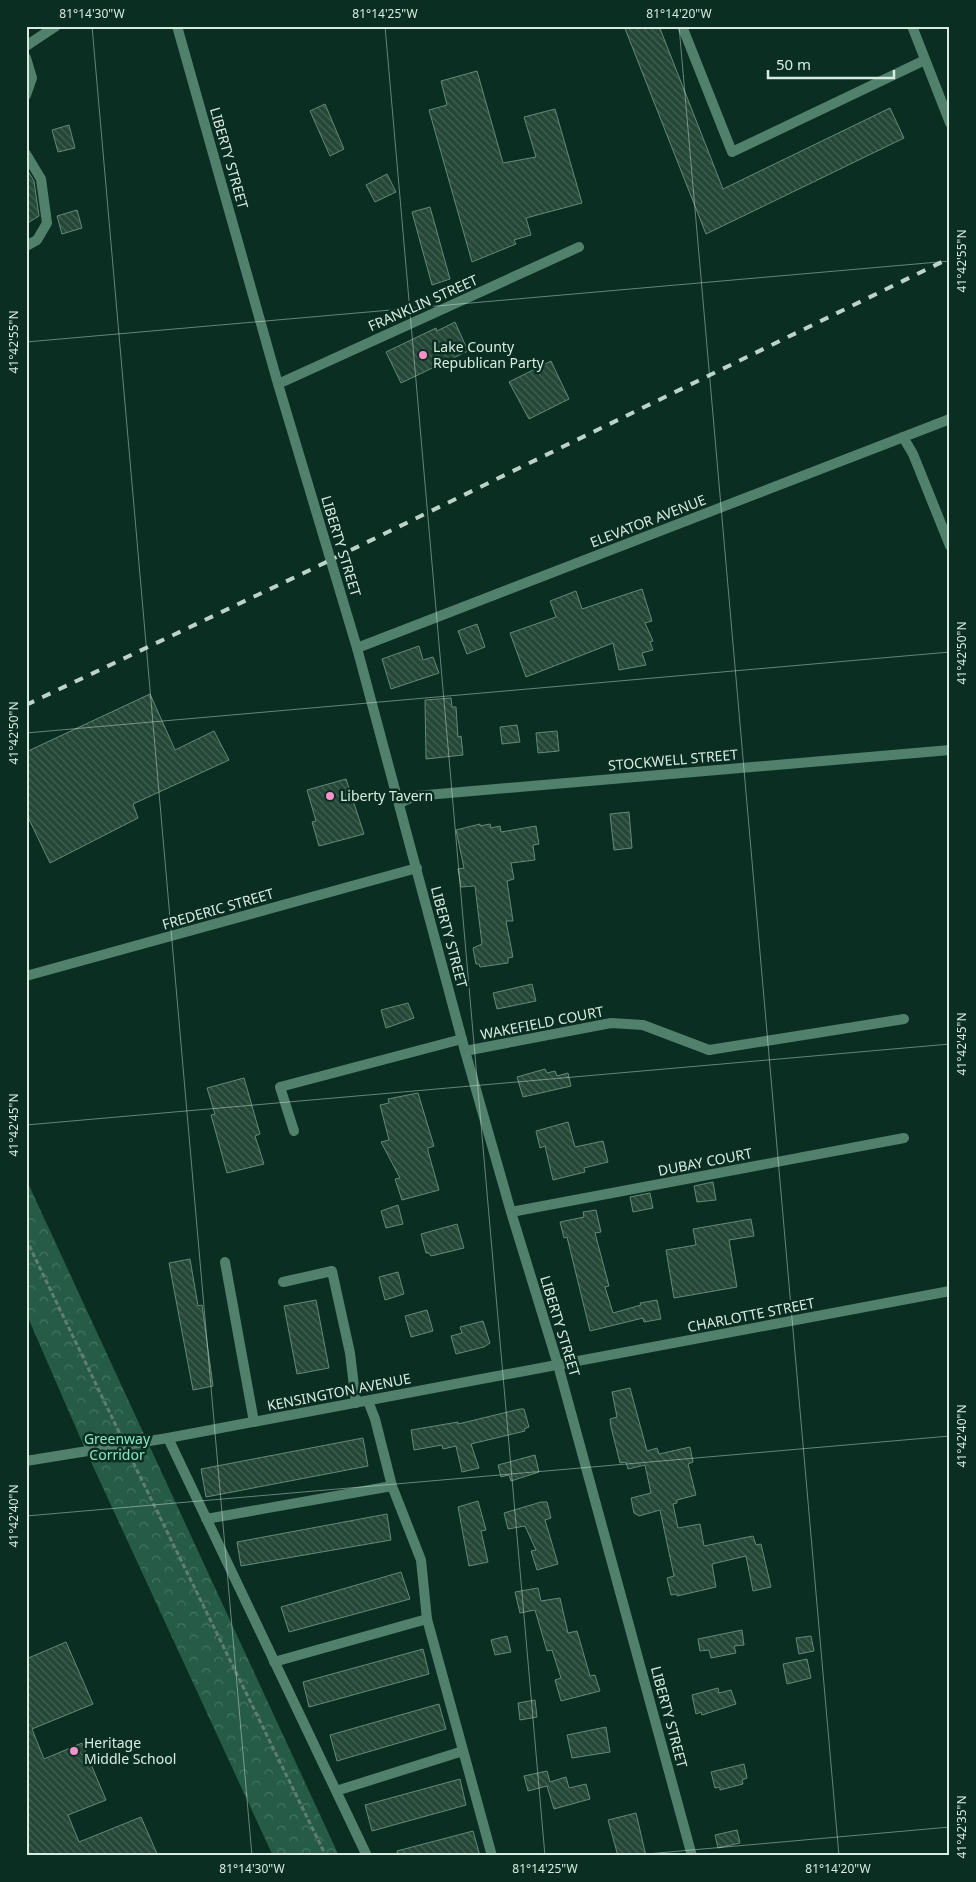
<svg xmlns="http://www.w3.org/2000/svg" width="976" height="1882" font-family="'Noto Sans',sans-serif">
  <defs>
    <pattern id="park-crowns" width="20" height="18" patternUnits="userSpaceOnUse" patternTransform="scale(1.25)"><rect width="20" height="18" fill="#265c47"/><path d="M2 6a3 3 0 1 1 6 0M12 15a3 3 0 1 1 6 0" fill="none" stroke="#457461"/></pattern>
    <pattern id="building-back-hatch" width="6" height="6" patternUnits="userSpaceOnUse" patternTransform="scale(1.25)"><rect width="6" height="6" fill="#244738"/><path d="M-1 5l2 2M0 0l6 6M5-1l2 2" fill="none" stroke="#436254"/></pattern>
  </defs>
  <rect width="100%" height="100%" fill="#0a2f22"/>
  <path fill="url(#park-crowns)" d="M26 1179 339 1856H273L86 1451 26 1313Z"/>
  <path fill="url(#building-back-hatch)" stroke="#638978" d="M624 26H659L723 189 890 108 904 138 706 234Z
    M477 71 503 163 536 157 524 117 555 109 582 203 526 218 531 235 514 240 516 244 472 262 429 110 447 105 441 81Z
    M325 104 344 149 330 156 310 111Z
    M69 125 75 148 58 152 52 130Z
    M26 168 34 181 39 216 26 224Z
    M387 174 396 192 375 202 366 185Z
    M430 207 450 279 432 285 412 212Z
    M77 210 82 228 62 234 57 216Z
    M455 322 468 351 401 383 386 352 436 328 437 331Z
    M551 361 569 399 529 419 509 382Z
    M642 589 652 621 645 623 653 641 650 642 653 650 642 653 646 665 619 670 613 643 526 677 510 633 556 617 550 601 576 591 582 609Z
    M477 624 485 647 467 654 458 631Z
    M419 646 423 660 433 657 439 673 391 689 382 659Z
    M150 694 175 750 214 731 229 760 133 804 138 818 50 863 26 813V752Z
    M451 698 452 707H456L458 737 461 736 463 755 426 759 425 700Z
    M517 725 520 742 502 744 500 727Z
    M557 731 559 751 538 753 536 733Z
    M346 779 364 834 319 846 312 822 316 821 307 790Z
    M629 812 632 848 614 850 610 814Z
    M480 824V826L490 824 491 828 500 826 501 832 536 826 539 844 533 845 535 860 511 863 514 879 507 881 513 921H506L513 957 508 958V963L480 967 479 964H476L473 948 482 944 475 886 461 887 458 869 464 868 456 830Z
    M532 984 536 1001 497 1009 493 993Z
    M408 1003 414 1018 386 1028 381 1010Z
    M545 1069 547 1073 555 1071 557 1076 568 1073 571 1086 523 1097 517 1077Z
    M244 1078 260 1134 255 1136 264 1164 227 1173 211 1115 215 1114 207 1088Z
    M418 1093 434 1146 428 1148V1151L439 1190 402 1200 395 1179 400 1178 381 1142 389 1140 380 1105 389 1103 388 1099Z
    M568 1122 575 1147 603 1141 608 1162 584 1168 585 1172 553 1180 545 1146 540 1148 536 1131Z
    M713 1182 716 1200 697 1202 694 1186Z
    M650 1193 653 1208 633 1212 630 1197Z
    M398 1205 403 1224 386 1228 381 1211Z
    M596 1210 601 1232 595 1233 609 1286 605 1287 613 1313 641 1305 640 1303 657 1300 661 1319 644 1322 643 1318 590 1331 567 1237 564 1238 560 1222 584 1217 583 1212Z
    M751 1219 754 1236 729 1240 737 1287 674 1298 666 1250 696 1245 693 1229Z
    M457 1224 464 1248 431 1256 429 1253H426L421 1234Z
    M190 1259 198 1306 202 1305 213 1386 193 1390 169 1263Z
    M398 1272 404 1294 385 1300 379 1277Z
    M316 1300 329 1368 297 1374 284 1306Z
    M427 1310 433 1331 411 1337 405 1316Z
    M483 1321 490 1343 484 1347 456 1354 451 1336 462 1333 460 1327Z
    M630 1388 647 1451 657 1448 659 1454 690 1447 693 1462 688 1464 696 1495 677 1500V1503L673 1504 678 1528 700 1524 704 1546 753 1536 756 1545 761 1544 771 1587 753 1591 746 1556 712 1564 716 1587 677 1596V1594L671 1595 667 1578 674 1576 660 1510 639 1516 634 1513 631 1498 651 1493 645 1465 628 1469 626 1462 620 1463 611 1427 610 1419 617 1417 612 1392Z
    M520 1409H524L529 1427 524 1429 525 1431 471 1444 479 1468 462 1472 456 1446 443 1449 442 1445 414 1450 411 1430 458 1422V1424Z
    M363 1438 368 1466 206 1497 201 1469Z
    M535 1455 539 1472 511 1481 509 1475 501 1477 498 1465Z
    M478 1501 486 1530 481 1531 488 1562 469 1566 458 1507Z
    M541 1502H547L551 1518 545 1520 558 1564 537 1570 531 1551 536 1550 525 1526 508 1529 504 1513Z
    M387 1514 391 1540 241 1566 237 1542Z
    M401 1572 410 1599 289 1632 281 1607Z
    M538 1588 541 1601 560 1598 568 1633 577 1631 590 1676 595 1675 600 1691 561 1701 555 1680 561 1678 552 1650 547 1651 535 1610 520 1613 515 1592Z
    M742 1630 744 1645 734 1646 736 1653 711 1658 709 1650 700 1651 698 1639Z
    M507 1636 511 1652 495 1655 491 1640Z
    M811 1636 814 1651 799 1654 796 1638Z
    M66 1642 93 1704 32 1729 44 1759 82 1743 106 1800 68 1815 79 1842 141 1817 158 1856H26V1659Z
    M423 1649 429 1674 309 1707 303 1682Z
    M807 1659 811 1678 787 1684 783 1664Z
    M718 1688 719 1693 731 1690 736 1704 702 1715 701 1712 696 1714 692 1695Z
    M535 1700 537 1717 520 1720 518 1703Z
    M439 1704 446 1729 337 1761 330 1735Z
    M606 1727 610 1752 572 1758 567 1735Z
    M744 1764 747 1778 742 1780 743 1784 720 1790V1787L715 1788 711 1772Z
    M547 1771 550 1782 566 1777 569 1788 586 1784 590 1799 554 1809 547 1786 528 1791 524 1776Z
    M460 1779 466 1805 372 1831 365 1805Z
    M636 1813 646 1856H618L608 1820Z
    M737 1830 740 1843 718 1848 715 1835Z
    M473 1831 480 1856H398L397 1851Z"/>
  <g fill="none" stroke-linecap="round" stroke-linejoin="round">
    <path stroke="#5f7d72" stroke-width="3" stroke-dasharray="5 2.5" stroke-linecap="butt" d="M26 1239 120 1434
      M130 1456 326 1856"/>
    <path stroke="#51816c" stroke-width="10" d="M682 26 732 152 925 60
      M26 58 32 78 26 95
      M26 154 41 179 47 223 37 240 26 246
      M903 437 913 454 950 546
      M709 1050 904 1019
      M294 1131 280 1087 462 1039
      M225 1262 254 1422
      M283 1282 332 1271 350 1353 356 1403
      M368 1401 375 1419 392 1486 421 1560 427 1619 492 1856
      M168 1438 367 1856
      M206 1519 392 1486
      M274 1662 427 1619
      M336 1791 463 1751"/>
    <path stroke="#51816c" stroke-width="10" d="M912 26 950 123
      M26 46 56 26
      M278 384 579 247
      M357 648 950 419
      M400 803 415 796 950 750
      M26 976 417 868
      M465 1051 611 1023 643 1025 709 1050
      M511 1212 904 1138
      M26 1461 168 1438 950 1291"/>
    <path stroke="#51816c" stroke-width="10" d="M177 26 278 384 357 648 465 1051 511 1212 558 1365 692 1856"/>
    <path stroke="#bdd2c9" stroke-width="4" stroke-dasharray="9 9" stroke-linecap="butt" d="M26 705 310 570 950 258"/>
  </g>
  <path fill="none" stroke="#d8ebe2" stroke-width="1" stroke-opacity="0.45" d="M92 26 252 1856M385 26 545 1856M679 26 839 1856M26 342 950 261M26 733 950 652M26 1125 950 1044M26 1516 950 1436M624 1856 950 1827"/>
  <g fill="#f890cc" stroke="#0a2f22" stroke-width="2">
    <circle cx="423" cy="355" r="5"/>
    <circle cx="330" cy="796" r="5"/>
    <circle cx="74" cy="1751" r="5"/>
  </g>
  <g text-anchor="middle" stroke-width="5" stroke-linejoin="round" paint-order="stroke">
    <g font-size="14" fill="#d8ebe2" stroke="#0a2f22">
      <text transform="translate(229 158) rotate(74)" y="5">LIBERTY STREET</text>
      <text transform="translate(423 303) rotate(-24)" y="5">FRANKLIN STREET</text>
      <text transform="translate(648 521) rotate(-21)" y="5">ELEVATOR AVENUE</text>
      <text transform="translate(341 546) rotate(73)" y="5">LIBERTY STREET</text>
      <text transform="translate(673 760) rotate(-5)" y="5">STOCKWELL STREET</text>
      <text transform="translate(218 909) rotate(-16)" y="5">FREDERIC STREET</text>
      <text transform="translate(449 937) rotate(75)" y="5">LIBERTY STREET</text>
      <text transform="translate(542 1023) rotate(-11)" y="5">WAKEFIELD COURT</text>
      <text transform="translate(705 1162) rotate(-11)" y="5">DUBAY COURT</text>
      <text transform="translate(751 1315) rotate(-11)" y="5">CHARLOTTE STREET</text>
      <text transform="translate(560 1326) rotate(73)" y="5">LIBERTY STREET</text>
      <text transform="translate(339 1392) rotate(-11)" y="5">KENSINGTON AVENUE</text>
      <text transform="translate(669 1717) rotate(75)" y="5">LIBERTY STREET</text>
    </g>
    <g font-size="14" fill="#d8ebe2" stroke="#0a2f22" text-anchor="start">
      <text x="433" y="352">Lake County<tspan x="433" dy="16">Republican Party</tspan></text>
      <text x="340" y="801">Liberty Tavern</text>
      <text x="84" y="1748">Heritage<tspan x="84" dy="16">Middle School</tspan></text>
    </g>
    <g font-size="14" fill="#88e8c0" stroke="#0a2f22">
      <text x="117" y="1444">Greenway<tspan x="117" dy="16">Corridor</tspan></text>
    </g>
  </g>
  <rect width="976" height="1882" fill="none" stroke="#0a2f22" stroke-width="55"/>
  <path d="M768 70v8h126v-8" fill="none" stroke="#d8ebe2" stroke-width="2.5"/>
  <text x="776" y="70" font-size="15" fill="#d8ebe2" stroke="#0a2f22" stroke-width="4" paint-order="stroke">50 m</text>
  <rect x="28" y="28" width="920" height="1826" fill="none" stroke="#d8ebe2" stroke-width="2"/>
  <g font-size="12" text-anchor="middle" fill="#d8ebe2">
    <text x="92" y="18">81°14'30"W</text>
    <text x="385" y="18">81°14'25"W</text>
    <text x="679" y="18">81°14'20"W</text>
    <text transform="translate(962 261) rotate(-90)" y="4">41°42'55"N</text>
    <text transform="translate(14 342) rotate(-90)" y="4">41°42'55"N</text>
    <text transform="translate(962 653) rotate(-90)" y="4">41°42'50"N</text>
    <text transform="translate(14 733) rotate(-90)" y="4">41°42'50"N</text>
    <text transform="translate(962 1044) rotate(-90)" y="4">41°42'45"N</text>
    <text transform="translate(14 1125) rotate(-90)" y="4">41°42'45"N</text>
    <text transform="translate(962 1436) rotate(-90)" y="4">41°42'40"N</text>
    <text transform="translate(14 1516) rotate(-90)" y="4">41°42'40"N</text>
    <text transform="translate(962 1827) rotate(-90)" y="4">41°42'35"N</text>
    <text x="252" y="1873">81°14'30"W</text>
    <text x="545" y="1873">81°14'25"W</text>
    <text x="838" y="1873">81°14'20"W</text>
  </g>
</svg>
